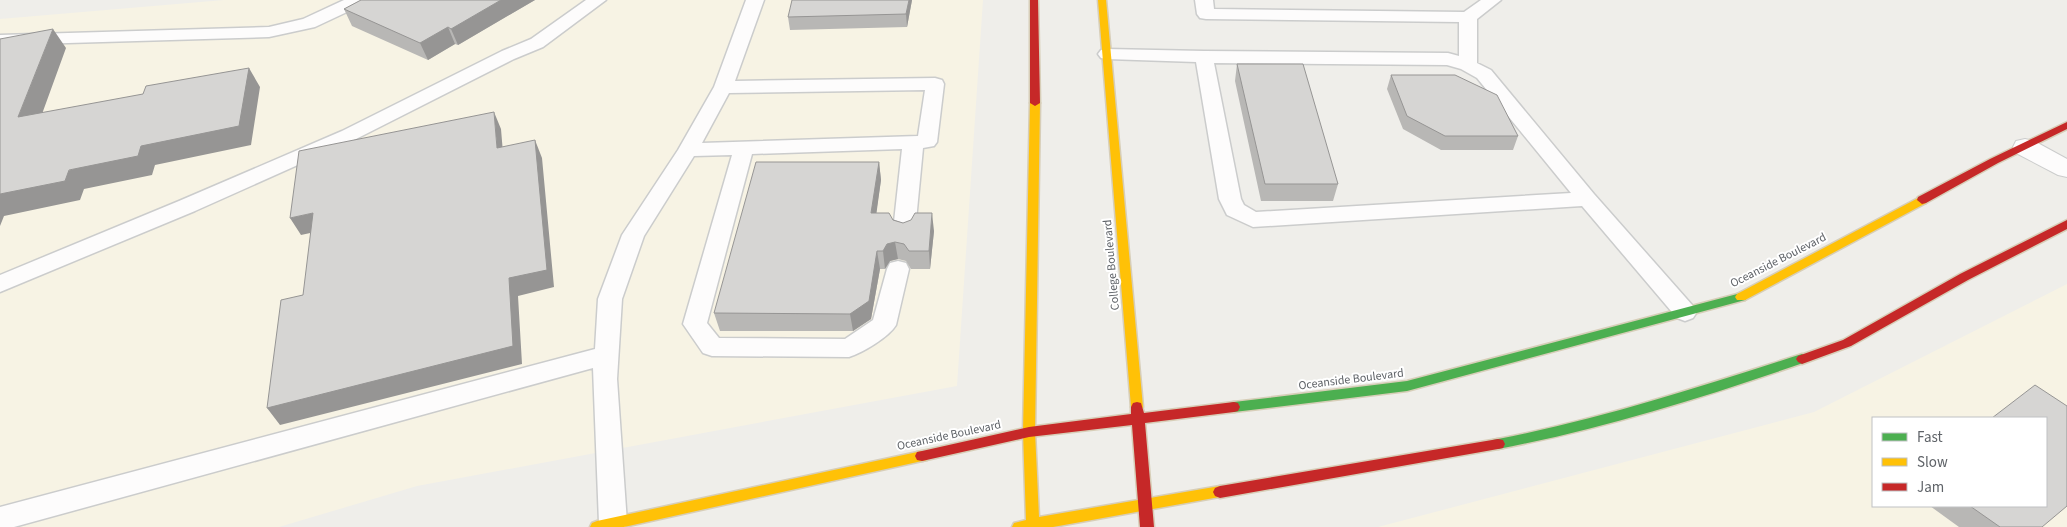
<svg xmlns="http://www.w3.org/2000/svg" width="2067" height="527" font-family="'Source Sans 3',sans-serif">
  <rect width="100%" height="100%" fill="#efeeea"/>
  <path fill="#f7f3e4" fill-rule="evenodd" d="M224 0H983L957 386 417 486 279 527H0V19Z
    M2067 284V527H1378L1814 412ZM1873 418H2046V506H1873Z"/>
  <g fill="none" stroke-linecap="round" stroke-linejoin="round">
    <defs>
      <path id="lane" d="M344 0H367L364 4 315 27 269 37 0 45V35L269 27 303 19Z
        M586 0H606L543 47 514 59 356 139 195 211 0 292V275L179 201 342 131 502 51 531 39Z
        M746 0H764L735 81 935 78 942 80 944 84 937 142 934 146 923 148 915 231 912 236 904 239 896 236 893 231 902 149 752 154 707 323 719 338 845 339 873 320 887 269 890 263 898 261 906 263 909 269 896 325C889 337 862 353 849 357L712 356 703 353 683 324 732 155 694 156 644 236 622 299 617 379 627 523 625 527H601L599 523 593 368 14 527H0V507L595 349 598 299 622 235 678 150 714 87ZM925 90 918 136 702 143 729 93Z
        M1195 0H1213L1214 9 1464 12 1481 0H1501L1477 19V63L1491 70 1594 194 1693 306 1697 312 1693 318 1685 321 1677 318 1582 206 1253 227 1227 215 1219 199 1196 62 1107 59 1101 58 1098 54 1101 50 1107 49 1204 51 1448 53 1459 56V22L1206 19 1200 18 1197 14ZM1214 63 1447 65 1461 69 1477 78 1571 193 1256 212 1244 205 1241 199Z"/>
      <path id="street" d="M2025 139 2034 141 2067 159V177L2058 175 2016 153 2013 147 2016 141Z"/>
      <path id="fast" d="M1741 293 1745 294 1747 297 1745 300 1407 391 1234 412 1230 411 1228 407 1230 403 1234 402 1407 381Z
        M1802 354 1806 356 1808 359 1806 362C1705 397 1603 429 1498 449L1493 448 1491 444 1493 440 1498 439C1602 419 1701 386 1802 354Z"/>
      <path id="slow" d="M1098 0H1106L1143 407 1141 411 1137 412 1133 411 1131 407Z
        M1035 100 1040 103 1035 432 1039 517 1220 486 1225 488 1227 492 1225 496 1053 527H1012L1014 523 1026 520 1023 432 1030 103Z
        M1922 196 1927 200 1926 203 1745 300H1737L1735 297 1737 294Z
        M922 451 927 452 929 456 927 460 922 461 624 527H590L592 523 597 521Z"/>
      <path id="jam" d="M1030 0H1038L1040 103 1035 106 1030 103Z
        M2067 122V129L1998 163 1926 203 1922 204 1917 200 1918 197 1990 159Z
        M2067 220V229L1968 280 1851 346 1802 364 1798 362 1796 359 1798 356 1843 340 1960 274Z
        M1137 402 1141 403 1144 413 1234 402 1238 403 1240 407 1238 411 1234 412 1145 423 1154 527H1140L1132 425 1029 437 922 461 917 460 915 456 917 452 922 451 1029 427 1131 414V407L1133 403Z
        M1498 439 1503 440 1505 444 1503 448 1498 449 1220 498 1215 496 1213 492 1215 488 1220 486Z"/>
    </defs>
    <use href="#lane" stroke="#cbcccc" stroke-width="3"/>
    <use href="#street" stroke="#cbcccc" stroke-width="2"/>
    <use href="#fast" stroke="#d7ceb8" stroke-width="3"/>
    <use href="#slow" stroke="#d7ceb8" stroke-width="3"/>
    <use href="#jam" stroke="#d7ceb8" stroke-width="3"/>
    <use href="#lane" fill="#fdfcfc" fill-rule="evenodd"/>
    <use href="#street" fill="#fdfcfc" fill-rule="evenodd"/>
    <use href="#fast" fill="#4caf50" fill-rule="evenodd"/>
    <use href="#slow" fill="#ffc107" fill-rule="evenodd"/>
    <use href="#jam" fill="#c62828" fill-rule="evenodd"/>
  </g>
  <path fill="#b8b7b5" d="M361 0H535L458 45 455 44 428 60 352 26 344 9Z
    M912 0 907 27 790 30 788 17Z
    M1237 64 1338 184 1333 201H1261L1235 81Z
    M1391 75 1518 136 1513 150H1441L1403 129 1387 89Z
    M879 162 881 180 876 213 903 223 934 231 930 269H911L906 261 898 259 890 261 885 269H880L871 319 853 331H720L714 313Z
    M1930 506H2046L2042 527H1959Z"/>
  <path fill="#969594" d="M501 0H535L458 45 451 29Z
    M909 0H912L907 27 906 14Z
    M448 27 455 44 428 60 420 43Z
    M53 29 66 48 34 136 18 117Z
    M249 68 260 87 251 145 155 165 152 175 84 189 80 200 4 216 0 226V194L141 146Z
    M494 112 501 129 504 165 497 148Z
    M535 140 542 158 554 287 518 296 522 364 280 425 267 408 509 278Z
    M879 162 881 180 874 231 871 213Z
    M313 213 324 230 301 235 290 218Z
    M932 213 934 231 930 269 929 251Z
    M895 242 898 259 890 261 885 269 883 251 887 244Z
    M877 251 880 269 871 319 853 331 850 314Z"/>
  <path fill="#d6d5d3" stroke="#969594" d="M361 0H501L451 29 448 27 420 43 344 9Z
    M792 0H909L906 14 788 17Z
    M53 29 18 117 143 94 146 86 249 68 239 126 141 146 138 156 69 170 65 181 0 194V39Z
    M1237 64H1303L1338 184H1265Z
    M1391 75H1455L1497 95 1518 136H1445L1407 116Z
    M494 112 497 148 535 140 547 270 509 278 513 346 267 408 281 300 303 295 313 213 290 218 299 151Z
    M756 162H879L871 213H889L893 220 903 223 911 220 915 213H932L929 251H909L904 244 895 242 887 244 883 251H877L869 301 850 314 714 313Z
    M2035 385 2067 406V506L2042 527H2000L1970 506H2046V418H1992Z"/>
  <g text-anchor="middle" stroke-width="4" stroke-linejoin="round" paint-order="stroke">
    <g font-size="12" fill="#5f6368" stroke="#fff">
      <text transform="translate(1778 260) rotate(-27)" y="4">Oceanside Boulevard</text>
      <text transform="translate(1111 265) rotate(-95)" y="4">College Boulevard</text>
      <text transform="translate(1351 379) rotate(-7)" y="4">Oceanside Boulevard</text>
      <text transform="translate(949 435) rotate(-12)" y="4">Oceanside Boulevard</text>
    </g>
  </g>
  <rect x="1872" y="417" width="175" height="90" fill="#ffffff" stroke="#bfc1c3"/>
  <rect x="1882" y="433" width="25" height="8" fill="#4caf50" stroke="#bfc1c3"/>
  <text x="1917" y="442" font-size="15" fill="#5f6368">Fast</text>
  <rect x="1882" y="458" width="25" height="8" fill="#ffc107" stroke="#bfc1c3"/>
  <text x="1917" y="467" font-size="15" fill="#5f6368">Slow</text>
  <rect x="1882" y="483" width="25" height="8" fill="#c62828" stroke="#bfc1c3"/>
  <text x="1917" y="492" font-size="15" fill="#5f6368">Jam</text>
</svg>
